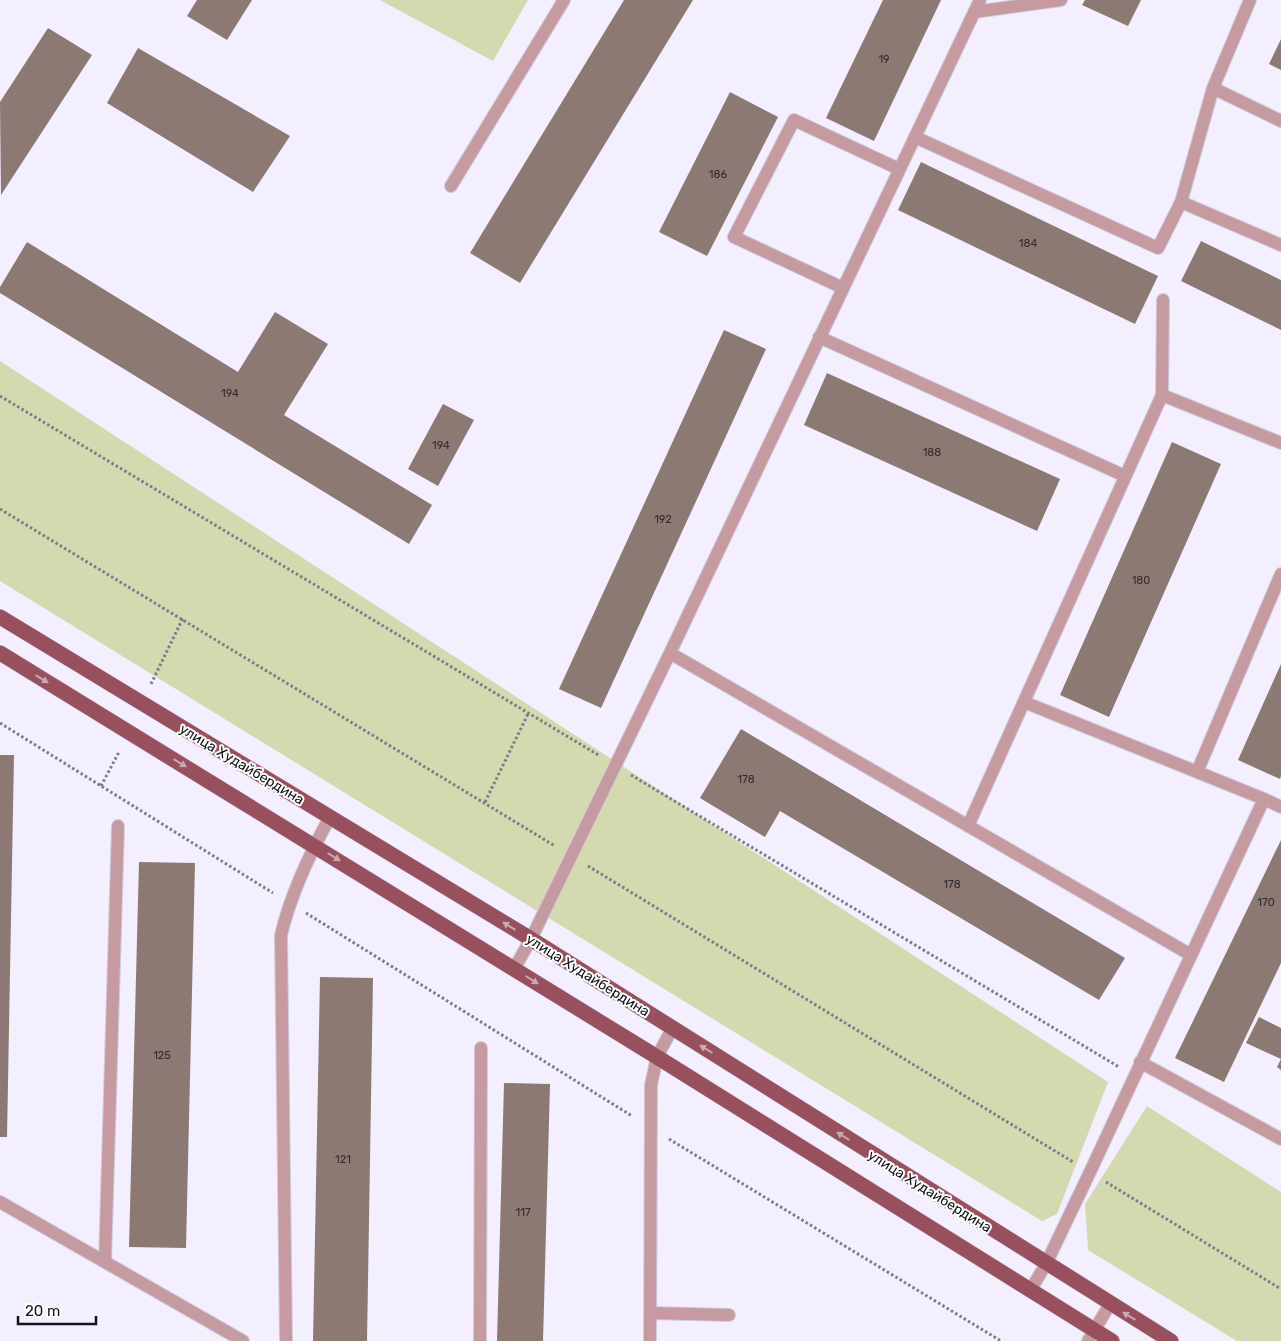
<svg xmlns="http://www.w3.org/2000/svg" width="1281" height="1341" font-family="Rubik,sans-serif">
  <rect width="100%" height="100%" fill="#f3efff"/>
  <path fill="#d4d9b0" d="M380 0H528L493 61Z
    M0 361 1108 1082 1057 1214 1042 1221 0 581Z
    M1147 1106 1281 1192V1341H1237L1088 1250 1085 1204Z"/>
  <path fill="#8d7974" d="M197 0H252L227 40 187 16Z
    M624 0H693L520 283 470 253Z
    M883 0H941L874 141 826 118Z
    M1085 0H1141L1128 26 1082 5Z
    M48 28 92 55 1 195 0 102Z
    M1281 39V70L1269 64Z
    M138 48 290 136 253 192 107 103Z
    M730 92 778 117 707 256 659 232Z
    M921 162 1158 276 1135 324 898 210Z
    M1201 241 1281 280V330L1181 281Z
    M27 242 238 372 275 312 328 344 284 415 432 505 409 544 0 293V287Z
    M724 330 766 349 601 708 559 689Z
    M827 373 1060 479 1037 531 804 425Z
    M443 404 474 420 438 486 408 469Z
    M1172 442 1221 464 1109 717 1060 695Z
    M1281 664V776L1280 779 1238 760Z
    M741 729 1125 958 1099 1000 780 811 765 837 700 798Z
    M0 755H14L7 1137H0Z
    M1281 840V963L1224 1082 1175 1058Z
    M139 862 195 863 186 1248 129 1247Z
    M320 977 373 978 367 1341H313Z
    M1259 1017 1281 1028V1070L1277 1067 1281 1059 1246 1043Z
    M504 1083 550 1084 543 1341H497Z"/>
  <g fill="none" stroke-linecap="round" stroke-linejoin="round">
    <defs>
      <path id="lane" d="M1250 0 1213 88 1281 121
        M974 12 1061 0
        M915 137 1158 248 1181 202 1281 245
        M451 186 564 0
        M1181 202 1213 88
        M843 288 734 237 794 120 899 169
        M819 337 1125 476
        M1162 395 1281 443
        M670 653 1191 955
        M1024 702 1264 799
        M1197 772 1281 574
        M968 826 1162 395 1163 300
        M514 969 531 939 670 653 980 0
        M1140 1062 1281 1139
        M0 1202 243 1341
        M105 1262 118 826
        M1030 1291 1046 1264 1090 1172 1264 799 1281 807
        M651 1313 729 1315
        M286 1341 281 935C291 893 309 855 330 817
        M480 1341 481 1048
        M650 1341 651 1085 657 1057 673 1027
        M1088 1341 1110 1304"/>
      <path id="primary" d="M0 617 531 939 1171 1341
        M0 653 657 1057 1112 1341"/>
    </defs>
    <use href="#lane" stroke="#cfccda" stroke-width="14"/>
    <use href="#primary" stroke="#cfccda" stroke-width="16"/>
    <path stroke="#7e7c87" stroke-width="3" stroke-dasharray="2.5 2.5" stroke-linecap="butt" d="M0 396 600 756
      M0 509 555 846
      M151 684 183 618
      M0 723 273 893
      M631 775 1119 1067
      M101 786 119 752
      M485 802 528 714
      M588 866 1073 1162
      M306 913 632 1116
      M669 1139 1001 1341
      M1106 1182 1281 1289"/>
    <use href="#lane" stroke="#c59aa0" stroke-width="12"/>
    <use href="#primary" stroke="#99505e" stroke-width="15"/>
  </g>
  <defs><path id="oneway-solid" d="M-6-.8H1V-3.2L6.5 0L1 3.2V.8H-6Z" transform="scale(1.25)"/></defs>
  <g fill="#cca8ae">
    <use href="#oneway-solid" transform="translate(42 679) rotate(31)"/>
    <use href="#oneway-solid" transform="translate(180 763) rotate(31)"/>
    <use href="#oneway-solid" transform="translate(334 857) rotate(32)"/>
    <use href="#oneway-solid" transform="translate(509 926) rotate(-149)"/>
    <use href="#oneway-solid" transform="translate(532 980) rotate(32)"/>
    <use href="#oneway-solid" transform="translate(706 1049) rotate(-148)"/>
    <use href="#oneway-solid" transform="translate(843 1136) rotate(-148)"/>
    <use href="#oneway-solid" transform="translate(1129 1316) rotate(-149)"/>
  </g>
  <g text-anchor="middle" stroke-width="4" stroke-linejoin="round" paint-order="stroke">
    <g font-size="11" fill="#322c30">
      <text x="884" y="63">19</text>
      <text x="718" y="178">186</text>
      <text x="1028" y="247">184</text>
      <text x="230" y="397">194</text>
      <text x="441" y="449">194</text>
      <text x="932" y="456">188</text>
      <text x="663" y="523">192</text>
      <text x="1141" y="584">180</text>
      <text x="746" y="783">178</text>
      <text x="952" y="888">178</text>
      <text x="1266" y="906">170</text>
      <text x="162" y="1059">125</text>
      <text x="343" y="1163">121</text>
      <text x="523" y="1216">117</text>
    </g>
    <g font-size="14" fill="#141319" stroke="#fff">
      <text transform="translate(242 764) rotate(31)" y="5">улица Худайбердина</text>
      <text transform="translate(588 975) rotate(32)" y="5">улица Худайбердина</text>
      <text transform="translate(930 1191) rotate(32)" y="5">улица Худайбердина</text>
    </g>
  </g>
  <path d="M18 1316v8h78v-8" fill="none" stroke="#141319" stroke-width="2.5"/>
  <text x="25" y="1316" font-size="15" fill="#141319" stroke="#ffffff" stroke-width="4" paint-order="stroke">20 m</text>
</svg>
